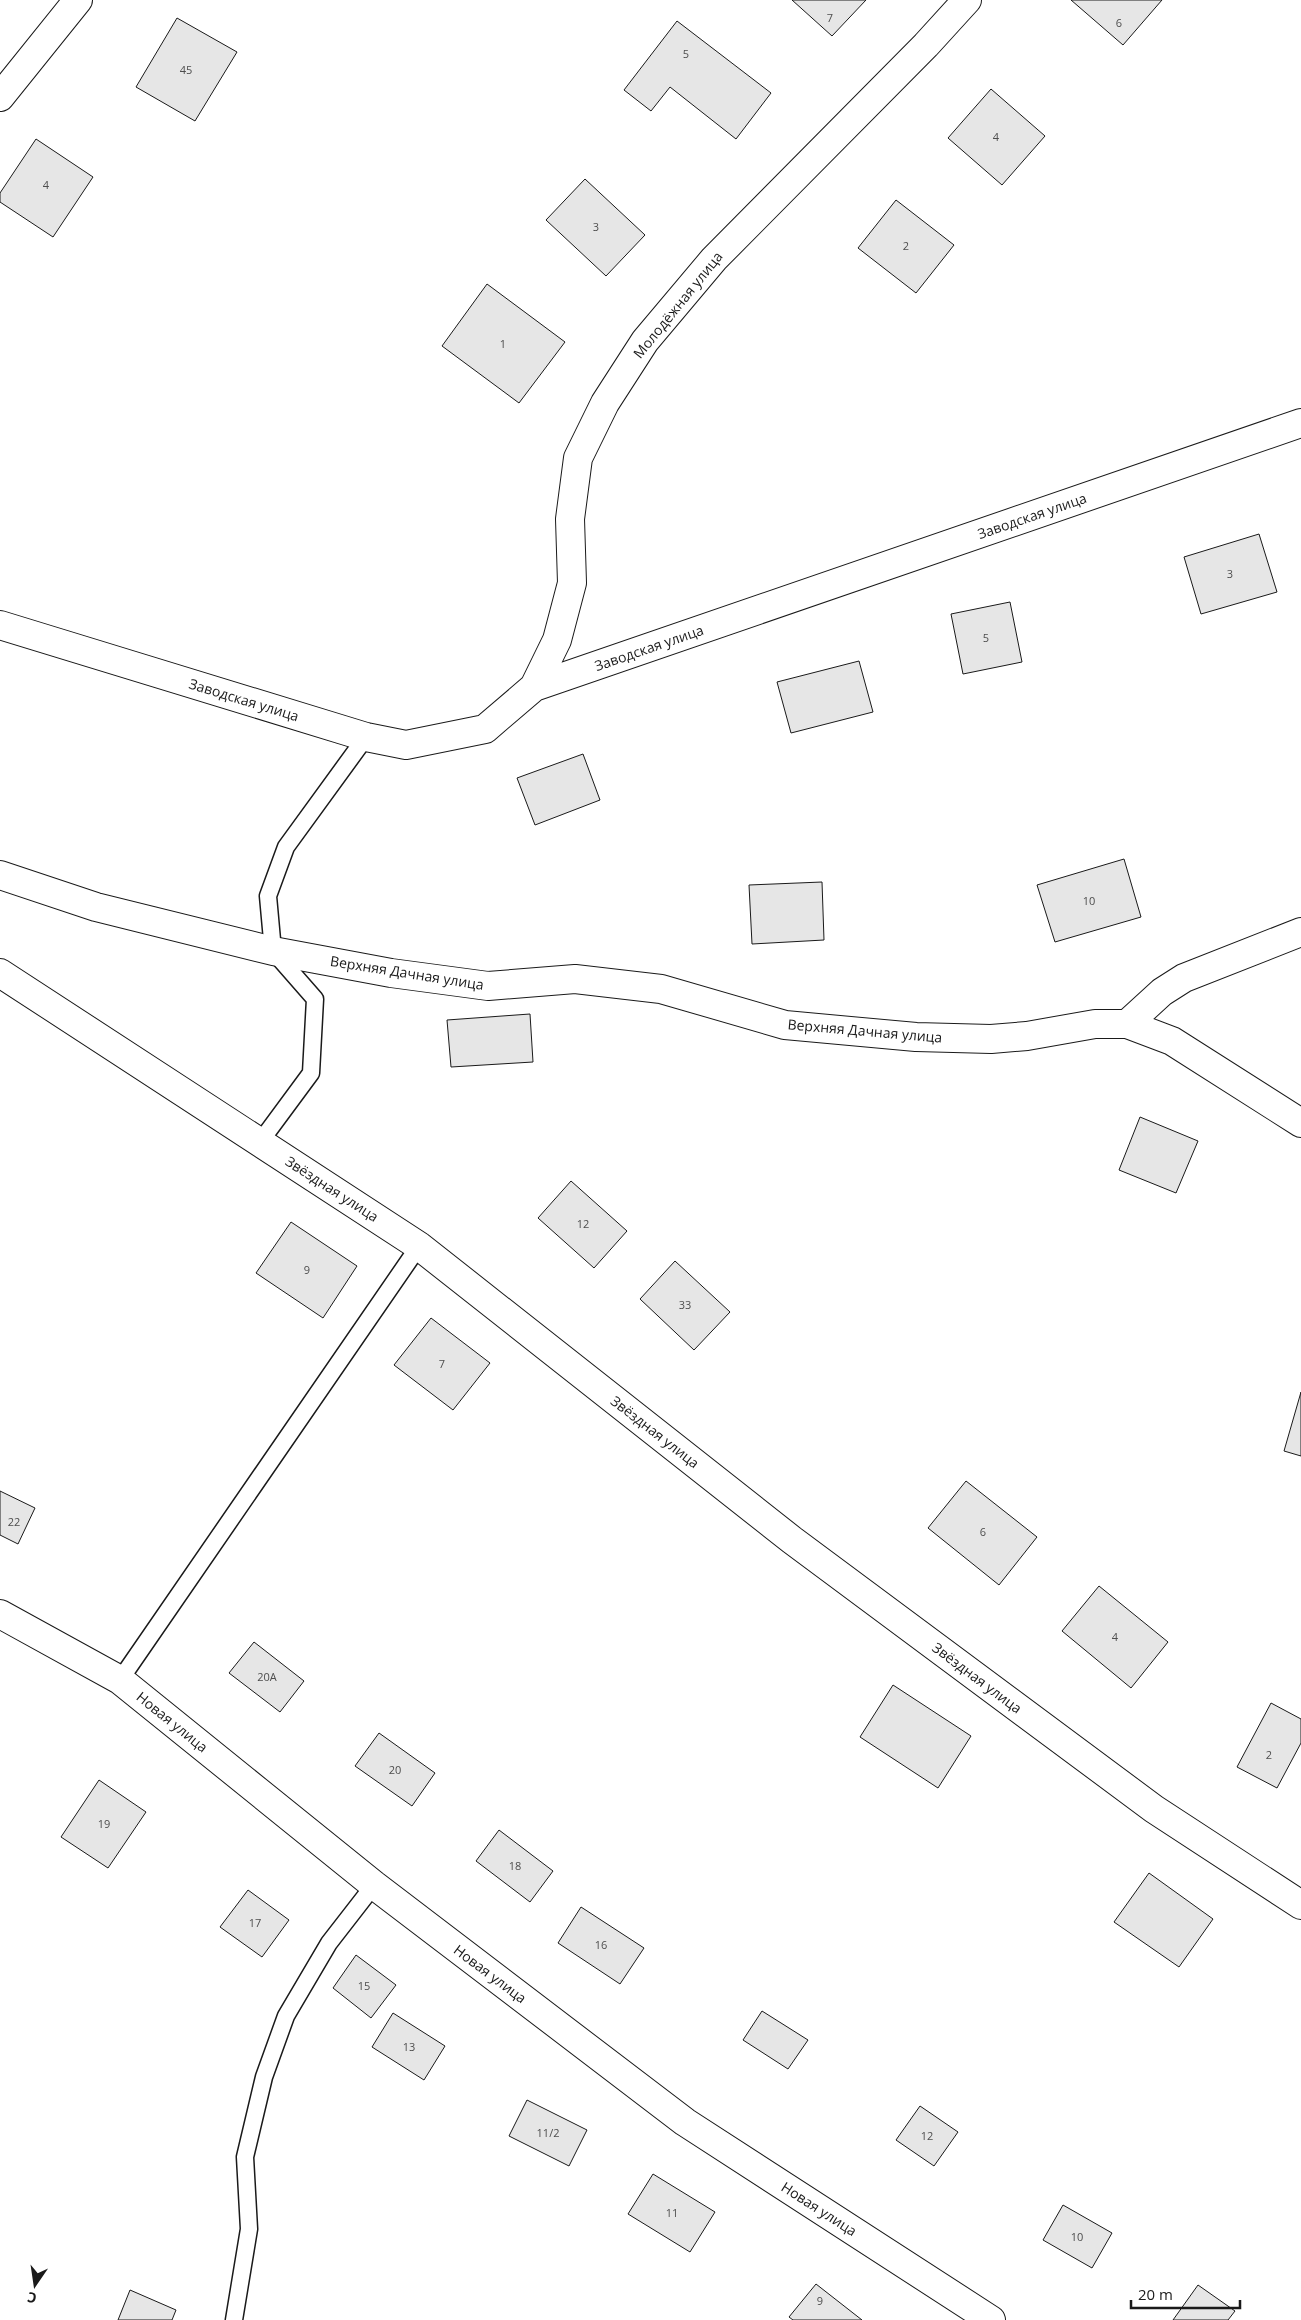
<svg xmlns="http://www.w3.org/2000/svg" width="1301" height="2320" font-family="'Open Sans',sans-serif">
  <rect width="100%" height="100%" fill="#fff"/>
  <path fill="#e6e6e6" stroke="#1a1a1a" d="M792 0H866L832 36Z
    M1071 0H1162L1123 45Z
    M177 18 237 52 195 121 136 87Z
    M677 21 771 93 736 139 670 87 651 111 624 90Z
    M991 89 1045 136 1002 185 948 138Z
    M36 139 93 177 53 237 0 202V193Z
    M585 179 645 235 606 276 546 220Z
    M896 200 954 245 916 293 858 248Z
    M487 284 565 342 519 403 442 346Z
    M1259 534 1277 592 1201 614 1184 557Z
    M1010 602 1022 662 963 674 951 614Z
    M859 661 873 712 791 733 777 682Z
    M583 754 600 800 535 825 517 778Z
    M1124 859 1141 917 1055 942 1037 885Z
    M822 882 824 940 752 944 749 885Z
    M530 1014 533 1062 451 1067 447 1020Z
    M1140 1117 1198 1141 1176 1193 1119 1170Z
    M571 1181 627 1231 594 1268 538 1218Z
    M291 1222 357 1266 323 1318 256 1273Z
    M675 1261 730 1312 694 1350 640 1299Z
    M431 1318 490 1363 453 1410 394 1365Z
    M1301 1392V1456L1284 1451Z
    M966 1481 1037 1537 999 1585 928 1528Z
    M0 1491 35 1508 18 1544 0 1535Z
    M1099 1586 1168 1642 1131 1688 1062 1631Z
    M254 1642 304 1681 280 1712 229 1673Z
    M893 1685 971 1736 938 1788 860 1737Z
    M1271 1703 1301 1719V1743L1277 1788 1237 1767Z
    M379 1733 435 1773 412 1806 355 1766Z
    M99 1780 146 1812 108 1868 61 1837Z
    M499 1830 553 1871 530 1902 476 1861Z
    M1149 1873 1213 1919 1179 1967 1114 1922Z
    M248 1890 289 1920 262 1957 220 1927Z
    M581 1907 644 1948 620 1984 558 1943Z
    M356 1955 396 1985 371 2018 333 1988Z
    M762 2011 808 2040 788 2069 743 2040Z
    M393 2013 445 2046 424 2080 372 2047Z
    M527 2100 587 2130 569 2166 509 2136Z
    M920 2106 958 2132 934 2166 896 2140Z
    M653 2174 715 2212 690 2252 628 2214Z
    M1063 2205 1112 2233 1092 2268 1043 2240Z
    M816 2284 862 2320H793L789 2317Z
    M1198 2285 1235 2311 1228 2320H1173Z
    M130 2290 176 2310 172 2320H118Z"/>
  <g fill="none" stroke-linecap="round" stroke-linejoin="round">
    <defs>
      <path id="lane" d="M260 1142 311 1073 315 999 273 951 268 896 286 847 366 737
        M120 1680 419 1246
        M234 2320 249 2229 245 2157 264 2077 286 2016 329 1943 374 1885"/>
      <path id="street" d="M0 97 78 0
        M0 625 366 737 406 745 485 729 534 687 1301 423
        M534 687 557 640 572 583 570 519 578 458 605 403 645 341 714 259 926 45 967 0
        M0 875 96 907 273 951 391 973 488 986 575 979 661 989 785 1025 916 1037 991 1039 1027 1036 1095 1024H1127L1172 1041 1301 1123
        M0 973 419 1246 792 1540 1154 1809 1301 1905
        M1127 1024 1162 992 1184 978 1301 932
        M0 1614 120 1680 374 1885 685 2122 991 2320"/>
    </defs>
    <use href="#lane" stroke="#1a1a1a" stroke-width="19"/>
    <use href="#street" stroke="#1a1a1a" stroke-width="30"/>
    <use href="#lane" stroke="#fff" stroke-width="16"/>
    <use href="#street" stroke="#fff" stroke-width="28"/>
  </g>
  <g text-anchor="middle" stroke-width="4" stroke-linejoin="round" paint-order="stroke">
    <g font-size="11" fill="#4d4d4d">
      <text x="830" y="22">7</text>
      <text x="1119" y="27">6</text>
      <text x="686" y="58">5</text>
      <text x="186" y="74">45</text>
      <text x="996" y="141">4</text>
      <text x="46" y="189">4</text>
      <text x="596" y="231">3</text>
      <text x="906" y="250">2</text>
      <text x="503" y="348">1</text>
      <text x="1230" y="578">3</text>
      <text x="986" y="642">5</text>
      <text x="1089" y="905">10</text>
      <text x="583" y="1228">12</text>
      <text x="307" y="1274">9</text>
      <text x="685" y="1309">33</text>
      <text x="442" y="1368">7</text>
      <text x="14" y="1526">22</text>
      <text x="983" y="1536">6</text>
      <text x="1115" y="1641">4</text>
      <text x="267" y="1681">20А</text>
      <text x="1269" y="1759">2</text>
      <text x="395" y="1774">20</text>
      <text x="104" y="1828">19</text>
      <text x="515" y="1870">18</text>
      <text x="255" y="1927">17</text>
      <text x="601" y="1949">16</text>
      <text x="364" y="1990">15</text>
      <text x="409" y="2051">13</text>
      <text x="548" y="2137">11/2</text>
      <text x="927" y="2140">12</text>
      <text x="672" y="2217">11</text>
      <text x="1077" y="2241">10</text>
      <text x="820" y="2305">9</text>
    </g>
    <g font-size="14" fill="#1a1a1a" stroke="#fff">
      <text transform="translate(678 305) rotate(-51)" y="5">Молодёжная улица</text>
      <text transform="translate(1032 516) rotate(-19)" y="5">Заводская улица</text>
      <text transform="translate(649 648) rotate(-19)" y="5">Заводская улица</text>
      <text transform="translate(244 700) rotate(17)" y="5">Заводская улица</text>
      <text transform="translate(407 973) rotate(9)" y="5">Верхняя Дачная улица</text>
      <text transform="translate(865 1031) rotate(5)" y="5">Верхняя Дачная улица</text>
      <text transform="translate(332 1189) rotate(33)" y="5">Звёздная улица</text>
      <text transform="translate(655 1432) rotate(38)" y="5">Звёздная улица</text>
      <text transform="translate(977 1678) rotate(37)" y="5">Звёздная улица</text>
      <text transform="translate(172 1722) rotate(39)" y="5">Новая улица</text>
      <text transform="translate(490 1974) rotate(37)" y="5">Новая улица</text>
      <text transform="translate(819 2209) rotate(33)" y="5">Новая улица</text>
    </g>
  </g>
  <g transform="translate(35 2285) rotate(193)" stroke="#ffffff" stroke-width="4" paint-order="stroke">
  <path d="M0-4L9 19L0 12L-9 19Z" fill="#1a1a1a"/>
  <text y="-8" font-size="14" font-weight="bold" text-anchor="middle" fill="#1a1a1a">С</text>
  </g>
  <path d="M1131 2300v8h109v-8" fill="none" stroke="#1a1a1a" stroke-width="2.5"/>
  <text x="1138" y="2300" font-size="15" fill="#1a1a1a" stroke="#ffffff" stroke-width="4" paint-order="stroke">20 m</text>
</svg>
